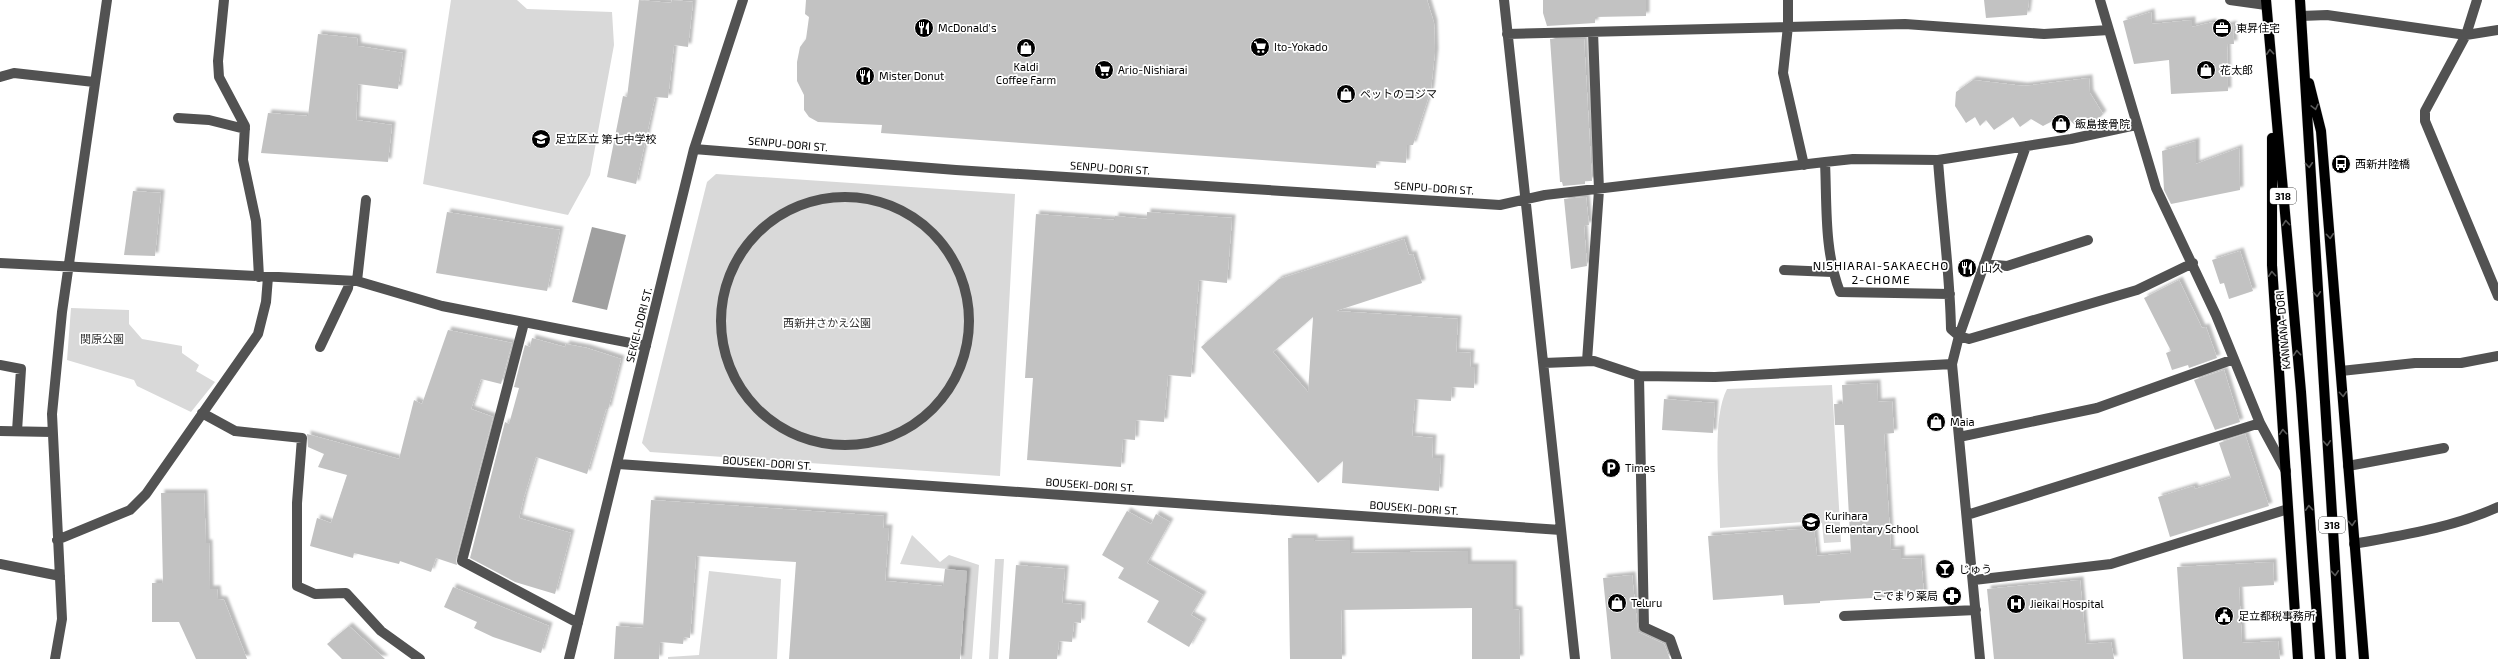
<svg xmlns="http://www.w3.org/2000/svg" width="2498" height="659" font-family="'Exo 2','Noto Sans JP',sans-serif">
  <defs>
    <filter id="shadow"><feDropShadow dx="3.5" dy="-3.5" stdDeviation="1" flood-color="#0004"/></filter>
  </defs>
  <rect width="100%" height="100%" fill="#fff"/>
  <path fill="#d9d9d9" d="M451 0H517L527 9 612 12 614 45 590 175 568 215 423 184Z
    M716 174 1015 194 1000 476 650 452 642 443 707 182Z
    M71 308 129 310V324L142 339 182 346V353L199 365 196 371 215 382 191 412 137 386 134 380 67 360Z
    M1832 385 1841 542 1824 543 1822 523 1818 521 1720 528C1720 492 1711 419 1727 389Z
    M912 535 940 562 949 555 979 565 972 659H961L966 571 900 564Z
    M995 559H1004L998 659H989Z
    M709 571 781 579 777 659H668V657L699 655Z"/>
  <path fill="#a0a0a0" d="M592 227 626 235 607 310 572 302Z"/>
  <path fill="#c2c2c2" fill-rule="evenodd" filter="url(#shadow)" d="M639 0 671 3 672 0 693 2 688 47 674 45 668 98 655 97 636 184 607 177 623 96 627 97Z
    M806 0H1427L1434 23 1435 52 1431 89 1413 145H1407L1406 163 1376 161V168L881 133 882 125 818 122 809 117 804 110V95L797 81V62L800 47 806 39 809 17 805 14Z
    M1543 0H1646V16L1595 17V23L1547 26 1543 13Z
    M1984 0H2029L2027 15 1986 18Z
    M2151 12 2152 24 2192 20V27L2213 22 2214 29 2233 24 2234 44H2227L2228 91 2171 94 2169 60 2134 64 2123 21Z
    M318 34 357 38 358 46 403 53 398 89 358 84 356 120 392 125 388 162 261 153 268 113 308 116Z
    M1550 39H1584L1592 181H1585V184L1563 186 1562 182H1560Z
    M2089 78 2090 93 2103 114 2093 124 2087 122 2075 125 2064 115 2043 126 2031 119 2020 127 2013 117 1994 130 1986 120 1980 126 1975 117 1966 123 1955 106 1956 92 1973 80 2024 86Z
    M2196 141V164L2239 148 2240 190 2171 204 2164 190 2162 151Z
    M133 191 161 193 155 256 124 255Z
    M1586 197 1589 225 1584 226 1587 266 1571 269 1564 199Z
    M447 212 560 230 547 291 436 273Z
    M1147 212 1232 218 1227 283 1199 280 1191 377 1168 375 1164 422 1136 420 1135 440 1123 439 1121 467 1027 460 1033 378H1025L1036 214 1115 220V216L1147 219Z
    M1404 239 1409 255 1413 254 1422 283 1336 311 1458 319 1456 352 1471 353 1470 367H1475L1474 388 1452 387 1451 401 1415 399 1412 436 1433 438 1432 458H1441L1439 491 1342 483 1343 461 1318 483 1201 347 1279 279ZM1313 317V318L1308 392 1273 352Z
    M2240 251 2253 291 2229 299 2224 283 2220 284 2212 260Z
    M2179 280 2202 328 2206 327 2217 358 2189 368 2188 365 2172 370 2166 353 2171 351 2144 298Z
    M448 330 512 343 501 384 481 379 471 409 493 417 456 559 457 565 436 558 431 572 400 561 399 564 354 553 353 558 310 546 317 518 331 523 347 475 318 467 324 454 308 447 307 434 399 459 414 400 422 404Z
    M532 338 565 347 566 344 587 348 621 359 608 410 606 409 587 474 536 457 524 497 519 518 571 533 555 594 515 582 470 558 505 422 509 424 519 388 514 387 525 345 530 347Z
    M2224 370 2240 422 2215 430 2194 380Z
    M1877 383 1878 402 1892 401 1894 433 1884 434 1891 550 1901 549V559L1921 558 1924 595 1820 601V603L1784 605 1783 595 1713 600 1708 536 1814 528 1817 556 1851 553 1844 425H1835L1834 404H1843L1842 385Z
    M1664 399 1715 403 1713 433 1662 430Z
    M2245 434 2269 506 2170 537 2158 497 2194 486 2195 489 2231 478 2219 443Z
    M161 493H204L206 543H209L210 589H217L218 599 224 600 247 659H196L179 622H152V583H163Z
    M651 500 884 516 883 528H889L885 581 943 586 945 569 967 571 960 659H789L796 562 696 556 690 638 684 637 683 644 660 642 659 659H614L616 626 643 628Z
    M1127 511 1151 524 1156 514 1170 522 1147 563 1203 595 1191 615 1203 622 1189 647 1147 622 1159 601 1118 578 1124 568 1102 555Z
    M1288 538H1314V541L1350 540V553L1468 551V564H1513V609L1519 610 1520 659H1472V608L1341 610 1342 659H1290Z
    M2273 562 2274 585 2239 587 2242 643 2278 641 2280 659H2183L2177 567Z
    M1016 565 1065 569 1062 603 1082 605 1081 623 1074 622 1072 642 1059 641 1057 659H1009Z
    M1632 575 1638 632 1664 644 1670 659H1611L1603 578Z
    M2080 580 2086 644 2111 642 2114 659H1994L1987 589Z
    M453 587 549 626 541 653 493 637 474 628 477 622 444 607Z
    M349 626 385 659H342L327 644Z"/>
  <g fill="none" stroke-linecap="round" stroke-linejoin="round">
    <defs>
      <path id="major" d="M2266 0 2301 392 2320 659
        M2300 0 2341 659
        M2309 83 2321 131 2364 659
        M2272 138V265L2298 659"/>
    </defs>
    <use href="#major" stroke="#dbdbdb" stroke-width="11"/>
    <path stroke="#525252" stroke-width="10" d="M224 0 218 61 219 77 245 126 243 160 256 221 259 277
      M1504 0 1575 659
      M1788 0V26L1783 73 1804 165
      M2100 0 2156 188 2216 315 2260 423 2286 471
      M2230 0 2266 5
      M2477 0 2466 35 2425 111V121L2498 296
      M2301 16 2327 15 2466 35 2498 30
      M1507 34 1905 24 2044 34 2109 30
      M0 77 14 73 94 82
      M178 118 209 120 245 129
      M694 149 956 170 1500 205 1545 195 1825 162 1853 159 1938 160 2071 139 2136 125
      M1938 160C1942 216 1950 273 1951 329L1959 336 1969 339 2137 290 2193 263
      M1825 162C1827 205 1824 251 1840 292L1950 294
      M721 321a124 124 0 1 1 248 0a124 124 0 1 1-248 0Z
      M0 263 357 281 442 306 646 346
      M1984 264 2007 266 2088 240
      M1784 270 1832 272
      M357 281 366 200
      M524 323 462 561 578 623
      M320 347 348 288 349 281
      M1587 361 1599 190 1593 32
      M1544 363 1594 361 1639 376 1715 377 1952 364
      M0 365 21 369 17 431
      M2341 371 2415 363H2461L2498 356
      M1639 376 1644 627 1670 639 1677 659
      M202 413 235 431 302 438 297 503V586L315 594 346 593 381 631 420 659
      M0 431 52 432
      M1959 437 2097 408 2234 359
      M618 464 1561 530
      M2348 466 2444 448
      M1967 515 2260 423
      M57 540 130 510 146 494 258 334 266 302 268 277
      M2354 544C2403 535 2452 528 2498 507
      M0 564 60 576
      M1974 580 2111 564 2288 509
      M1844 616 1976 610
      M55 659 62 619 52 414 62 312 107 0
      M569 659 694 149 743 0
      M1980 659 1952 364 1959 336 2026 146"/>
    <use href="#major" stroke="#000" stroke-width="10"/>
  </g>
  <defs><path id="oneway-chevron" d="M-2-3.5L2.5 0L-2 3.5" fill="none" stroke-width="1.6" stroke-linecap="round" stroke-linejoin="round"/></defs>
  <g stroke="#595959">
    <use href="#oneway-chevron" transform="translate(2270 52) rotate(-95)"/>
    <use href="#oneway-chevron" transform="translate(2315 107) rotate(76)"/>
    <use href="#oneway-chevron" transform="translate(2309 165) rotate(86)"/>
    <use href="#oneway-chevron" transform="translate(2286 223) rotate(-95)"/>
    <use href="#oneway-chevron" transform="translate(2330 236) rotate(85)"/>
    <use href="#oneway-chevron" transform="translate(2272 274) rotate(-94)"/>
    <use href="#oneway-chevron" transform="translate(2317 294) rotate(86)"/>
    <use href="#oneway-chevron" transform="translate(2297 353) rotate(-95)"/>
    <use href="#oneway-chevron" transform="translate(2343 394) rotate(86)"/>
    <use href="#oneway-chevron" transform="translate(2283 432) rotate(-94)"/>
    <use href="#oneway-chevron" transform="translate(2327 443) rotate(86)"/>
    <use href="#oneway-chevron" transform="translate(2309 508) rotate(-94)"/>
    <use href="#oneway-chevron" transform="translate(2352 523) rotate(86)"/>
    <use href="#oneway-chevron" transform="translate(2335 573) rotate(86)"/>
  </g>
  <defs>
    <symbol id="restaurant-disc" viewBox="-11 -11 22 22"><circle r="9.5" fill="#000" stroke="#fff"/><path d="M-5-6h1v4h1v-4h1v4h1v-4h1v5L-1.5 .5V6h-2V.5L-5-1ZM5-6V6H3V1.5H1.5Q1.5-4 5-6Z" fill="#fff"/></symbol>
    <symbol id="office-disc" viewBox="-11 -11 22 22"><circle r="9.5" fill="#000" stroke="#fff"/><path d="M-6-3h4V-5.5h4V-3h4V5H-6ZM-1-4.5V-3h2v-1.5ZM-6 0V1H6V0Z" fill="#fff"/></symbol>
    <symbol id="supermarket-disc" viewBox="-11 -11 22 22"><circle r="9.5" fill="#000" stroke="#fff"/><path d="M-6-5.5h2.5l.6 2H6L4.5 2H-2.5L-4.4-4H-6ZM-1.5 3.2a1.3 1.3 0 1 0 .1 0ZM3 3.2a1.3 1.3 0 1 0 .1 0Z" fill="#fff"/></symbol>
    <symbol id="shop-disc" viewBox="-11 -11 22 22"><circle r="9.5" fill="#000" stroke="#fff"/><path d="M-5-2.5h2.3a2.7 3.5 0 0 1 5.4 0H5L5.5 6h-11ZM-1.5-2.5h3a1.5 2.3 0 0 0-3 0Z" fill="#fff"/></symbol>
    <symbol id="school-disc" viewBox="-11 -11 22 22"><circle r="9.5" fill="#000" stroke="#fff"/><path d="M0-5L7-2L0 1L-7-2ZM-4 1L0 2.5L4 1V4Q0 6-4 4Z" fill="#fff"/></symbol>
    <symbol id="bus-disc" viewBox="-11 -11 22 22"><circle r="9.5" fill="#000" stroke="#fff"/><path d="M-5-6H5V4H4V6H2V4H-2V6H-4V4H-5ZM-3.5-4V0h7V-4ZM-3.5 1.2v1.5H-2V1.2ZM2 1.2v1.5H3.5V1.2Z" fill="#fff"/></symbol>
    <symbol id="parking-disc" viewBox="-11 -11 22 22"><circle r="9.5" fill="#000" stroke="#fff"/><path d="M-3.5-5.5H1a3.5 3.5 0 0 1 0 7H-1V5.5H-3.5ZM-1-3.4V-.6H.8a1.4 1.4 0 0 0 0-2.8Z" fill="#fff"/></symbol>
    <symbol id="bar-disc" viewBox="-11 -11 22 22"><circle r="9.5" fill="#000" stroke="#fff"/><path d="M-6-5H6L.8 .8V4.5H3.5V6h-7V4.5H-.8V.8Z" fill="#fff"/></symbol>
    <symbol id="pharmacy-disc" viewBox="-11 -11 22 22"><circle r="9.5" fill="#000" stroke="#fff"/><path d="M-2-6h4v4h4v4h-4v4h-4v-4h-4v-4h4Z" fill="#fff"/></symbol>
    <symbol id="hospital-disc" viewBox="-11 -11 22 22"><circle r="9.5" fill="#000" stroke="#fff"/><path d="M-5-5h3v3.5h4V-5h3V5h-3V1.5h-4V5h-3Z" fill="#fff"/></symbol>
    <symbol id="civic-disc" viewBox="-11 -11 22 22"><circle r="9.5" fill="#000" stroke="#fff"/><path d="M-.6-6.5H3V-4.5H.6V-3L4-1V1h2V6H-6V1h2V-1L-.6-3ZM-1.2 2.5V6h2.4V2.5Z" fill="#fff"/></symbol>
  </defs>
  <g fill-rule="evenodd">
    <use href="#restaurant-disc" x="913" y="17" width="22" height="22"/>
    <use href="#office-disc" x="2211" y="17" width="22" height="22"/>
    <use href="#supermarket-disc" x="1249" y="36" width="22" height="22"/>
    <use href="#shop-disc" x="1015" y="37" width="22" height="22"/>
    <use href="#supermarket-disc" x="1093" y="59" width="22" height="22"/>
    <use href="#shop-disc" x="2195" y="59" width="22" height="22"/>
    <use href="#restaurant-disc" x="854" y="65" width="22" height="22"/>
    <use href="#shop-disc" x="1335" y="83" width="22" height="22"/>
    <use href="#shop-disc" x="2050" y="113" width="22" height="22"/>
    <use href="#school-disc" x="530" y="128" width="22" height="22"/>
    <use href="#bus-disc" x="2330" y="153" width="22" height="22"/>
    <use href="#restaurant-disc" x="1956" y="257" width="22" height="22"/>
    <use href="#shop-disc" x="1925" y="411" width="22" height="22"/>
    <use href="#parking-disc" x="1600" y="457" width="22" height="22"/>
    <use href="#school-disc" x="1800" y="511" width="22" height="22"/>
    <use href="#bar-disc" x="1934" y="558" width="22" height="22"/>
    <use href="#pharmacy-disc" x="1941" y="585" width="22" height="22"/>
    <use href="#shop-disc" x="1606" y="592" width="22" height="22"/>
    <use href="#hospital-disc" x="2005" y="593" width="22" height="22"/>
    <use href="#civic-disc" x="2213" y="605" width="22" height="22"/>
  </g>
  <g text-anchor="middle" stroke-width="3.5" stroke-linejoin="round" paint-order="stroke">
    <g fill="#fff" stroke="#4c4c4c" stroke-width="1">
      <rect x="2270" y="188" width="26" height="16" rx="3"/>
      <rect x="2319" y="517" width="26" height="16" rx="3"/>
    </g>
    <g font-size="10" font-weight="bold" fill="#000">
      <text x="2283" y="200">318</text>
      <text x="2332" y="529">318</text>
    </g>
    <g font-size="11" fill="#000" stroke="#fff" text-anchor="start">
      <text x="938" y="32">McDonald's</text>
      <text x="2236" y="32">東昇住宅</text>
      <text x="1274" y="51">Ito-Yokado</text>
      <text x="1026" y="71" text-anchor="middle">Kaldi<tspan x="1026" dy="13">Coffee Farm</tspan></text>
      <text x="1118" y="74">Ario-Nishiarai</text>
      <text x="2220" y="74">花太郎</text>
      <text x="879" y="80">Mister Donut</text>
      <text x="1360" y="98">ペットのコジマ</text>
      <text x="2075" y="128">飯島接骨院</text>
      <text x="555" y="143">足立区立 第七中学校</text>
      <text x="2355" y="168">西新井陸橋</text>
      <text x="1981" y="272">山久</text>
      <text x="1950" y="426">Maia</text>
      <text x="1625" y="472">Times</text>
      <text x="1825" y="520">Kurihara<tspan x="1825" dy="13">Elementary School</tspan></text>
      <text x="1959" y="573">じゅう</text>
      <text x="1938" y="600" text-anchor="end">こでまり薬局</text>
      <text x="1631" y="607">Teluru</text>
      <text x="2030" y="608">Jieikai Hospital</text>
      <text x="2238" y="620">足立都税事務所</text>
    </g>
    <g font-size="11" fill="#000" stroke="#fff">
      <text transform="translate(788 144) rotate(5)" y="4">SENPU-DORI ST.</text>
      <text transform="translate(1110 168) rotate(4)" y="4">SENPU-DORI ST.</text>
      <text transform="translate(1434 188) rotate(4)" y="4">SENPU-DORI ST.</text>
      <text transform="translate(639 325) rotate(-76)" y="4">SEKIEI-DORI ST.</text>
      <text transform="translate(2283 330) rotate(-95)" y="4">KANNANA-DORI</text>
      <text transform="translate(767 463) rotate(4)" y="4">BOUSEKI-DORI ST.</text>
      <text transform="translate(1090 485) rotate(4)" y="4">BOUSEKI-DORI ST.</text>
      <text transform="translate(1414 508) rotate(4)" y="4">BOUSEKI-DORI ST.</text>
    </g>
    <g font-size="11" fill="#303030" stroke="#fff">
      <text x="827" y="327">西新井さかえ公園</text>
      <text x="102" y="343">関原公園</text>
    </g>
    <g font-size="12" letter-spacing="1" fill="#000" stroke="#fff">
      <text x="1881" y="270">NISHIARAI-SAKAECHO<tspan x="1881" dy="14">2-CHOME</tspan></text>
    </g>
  </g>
</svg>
